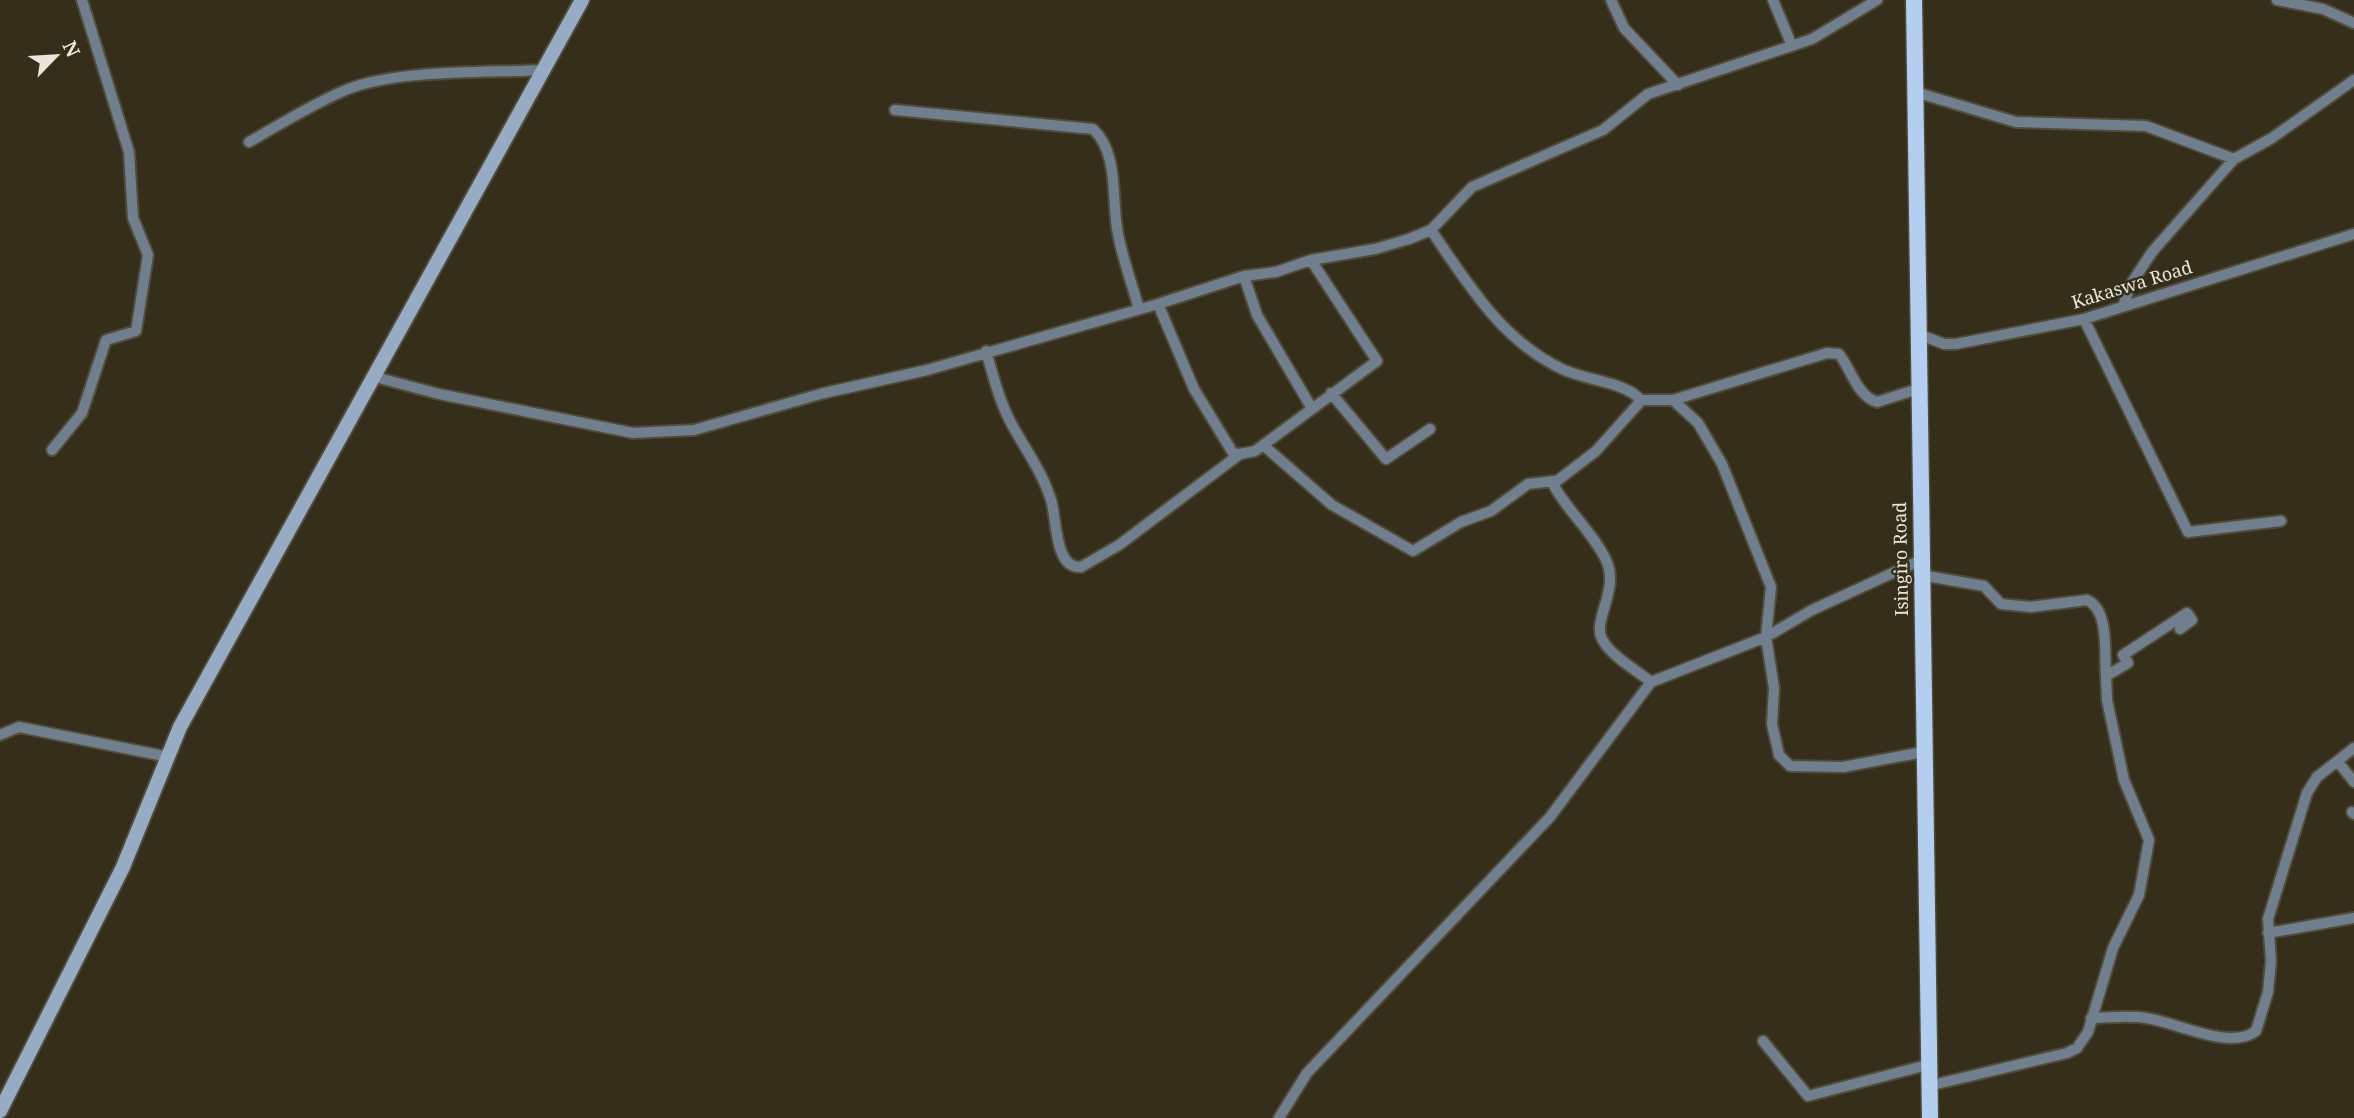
<svg xmlns="http://www.w3.org/2000/svg" width="2354" height="1118" font-family="'Noto Serif',serif">
  <rect width="100%" height="100%" fill="#342e1b"/>
  <g fill="none" stroke-linecap="round" stroke-linejoin="round">
    <defs>
      <path id="minor" d="M1611 0 1624 28 1678 85
        M1773 0 1792 46
        M2277 0 2323 9 2354 23
        M1915 92 2016 122 2146 126 2234 159
        M895 110 1093 129C1120 154 1111 202 1118 234 1123 260 1132 284 1139 309
        M249 142C281 124 314 103 348 89 400 69 488 73 544 70
        M1431 230C1468 284 1501 340 1562 369 1585 380 1619 381 1638 397L1639 403 1596 451 1553 484C1567 511 1593 532 1606 560 1620 590 1592 620 1602 639 1611 656 1636 670 1651 682
        M1244 276 1257 315 1311 407
        M1158 304 1194 389 1233 453 1240 454
        M2123 306 2131 284 2152 252 2234 159 2272 138 2354 80
        M2084 319 2188 532 2281 521
        M1918 334 1944 344H1956L2084 319 2354 234
        M986 351C993 375 999 400 1011 423 1025 449 1042 471 1051 500 1057 518 1054 569 1081 567L1119 545 1240 454 1255 451 1377 361 1311 260
        M375 377 439 394 633 433 694 430 824 393 927 370 1158 304 1244 276 1276 272 1311 260 1375 249 1409 239 1431 230 1472 187 1603 130 1648 94 1812 39 1877 0
        M1331 393 1386 459 1430 429
        M1640 400H1673L1827 353 1839 354C1851 369 1857 396 1877 402L1918 389
        M1673 400 1698 423 1722 464 1771 587 1766 637 1774 688 1772 724 1779 755 1790 766 1843 767 1923 752
        M1263 445 1332 505 1413 551 1461 522 1491 511 1528 484 1554 481
        M52 450 82 413 106 340 136 331 148 255 133 218 129 152 82 0
        M1921 575 1984 586 2001 604 2031 607 2087 600C2110 610 2104 655 2106 676
        M0 735 19 727 169 757
        M2338 762 2354 782
        M2352 812 2354 814
        M2268 933 2354 918
        M2091 1018C2109 1018 2128 1015 2146 1018 2176 1022 2230 1051 2256 1031L2268 992 2271 961 2268 919 2307 793 2317 777 2354 748
        M1763 1041 1808 1096 1927 1065
        M1928 1086 2067 1053 2077 1048 2088 1032 2113 948 2139 895 2149 840 2124 780 2107 700 2106 676 2128 663 2123 655 2187 613 2192 620 2180 629
        M1279 1118 1307 1073 1550 817 1651 682 1766 637 1812 610 1921 560"/>
      <path id="secondary" d="M0 1111 123 867 180 727 582 0"/>
      <path id="primary" d="M1914 0 1930 1118"/>
    </defs>
    <use href="#minor" stroke="#514b3a" stroke-width="14"/>
    <use href="#secondary" stroke="#514b3a" stroke-width="18"/>
    <use href="#primary" stroke="#514b3a" stroke-width="19"/>
    <use href="#minor" stroke="#717e8e" stroke-width="10"/>
    <use href="#secondary" stroke="#97abc5" stroke-width="14"/>
    <use href="#primary" stroke="#b4cef0" stroke-width="16"/>
  </g>
  <g text-anchor="middle" stroke-width="5" stroke-linejoin="round" paint-order="stroke">
    <g font-size="18" fill="#eae6db" stroke="#342e1b">
      <text transform="translate(2132 285) rotate(-17)" y="6">Kakaswa Road</text>
      <text transform="translate(1901 559) rotate(-91)" y="6">Isingiro Road</text>
    </g>
  </g>
  <g transform="translate(56 56) rotate(65)" stroke="#342e1b" stroke-width="5" paint-order="stroke">
  <path d="M0-5L12 26L0 18L-12 26Z" fill="#eae6db"/>
  <text y="-10" font-size="19" font-weight="bold" text-anchor="middle" fill="#eae6db">N</text>
  </g>
</svg>
